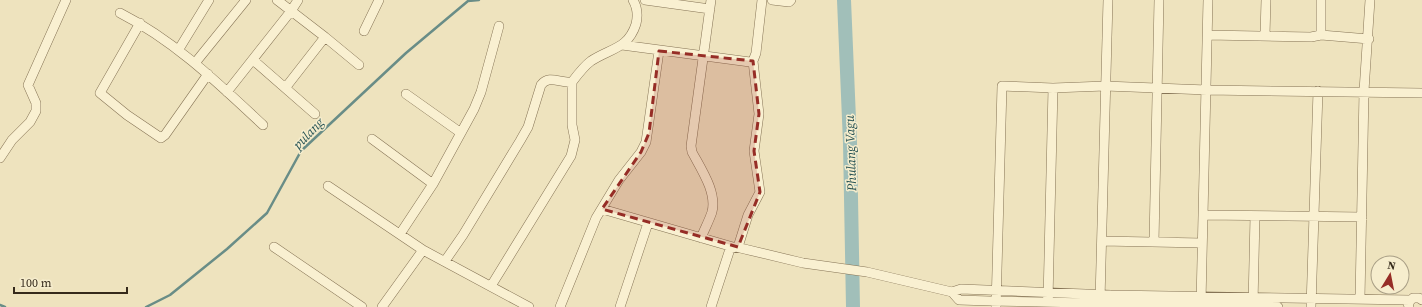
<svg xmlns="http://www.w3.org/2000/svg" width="1422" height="307" font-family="'Source Serif 4',serif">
  <rect width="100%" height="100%" fill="#eee3be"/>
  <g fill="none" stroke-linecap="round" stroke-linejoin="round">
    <path stroke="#698d87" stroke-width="2.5" d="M0 305 5 307
      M146 307 170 295 227 249 267 213 301 151 406 53 468 1 479 0"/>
    <path stroke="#a1bfb9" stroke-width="14" d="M844 0 850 143 853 307"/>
    <defs>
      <path id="street" d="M277 0 325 37 286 87
        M645 0 710 9
        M772 0 789 2 791 0
        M120 13C175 41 218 83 263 125
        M140 23 100 93 127 115 161 138 165 135 208 74
        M364 31 379 0
        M1208 35 1311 37 1321 35 1369 39
        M1265 35 1266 0
        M1321 35V0
        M325 37 359 65
        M622 45 750 62 753 61 756 53 762 0
        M179 49 209 0
        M253 60 315 114
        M195 63 246 0
        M227 92 291 11 298 0
        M406 94 461 133
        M372 139 433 184
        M0 158 12 140 30 122 36 111V103L28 85 66 0
        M328 186 423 250 529 307
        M602 209 733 247
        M1203 215 1362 217
        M400 234 433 184 474 109 481 92 499 26
        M701 238C704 230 709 221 712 212 717 192 701 169 692 152L691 146 711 0
        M1102 241 1202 243
        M1154 242 1159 0
        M274 247 362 307
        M738 247 748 215 760 192 754 151 759 114 753 61
        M445 261 463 235 520 141 528 127 541 85C549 74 561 84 572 82
        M491 286 571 156 575 140 572 125V82C578 74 584 66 591 61 611 48 628 49 636 24 638 16 637 7 633 0
        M952 292 959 300 990 301 1278 307
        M1360 299 1364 91 1370 0
        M1048 300 1053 88
        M1100 300 1108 0
        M1201 302 1208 0
        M1253 304 1255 216
        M382 307 423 250
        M560 307 596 218 619 180 641 152 646 142 659 51
        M620 307 648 223
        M711 307 730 249 736 247 803 263 867 272 952 292 961 289 1111 295 1410 300
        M996 307 1002 86 1053 88 1105 86 1207 90 1422 93
        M1311 307 1318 91
        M1409 307 1408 303 1413 298H1419L1422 300"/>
    </defs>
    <use href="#street" stroke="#867456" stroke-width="10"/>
    <use href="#street" stroke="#f9f0d1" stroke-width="9"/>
  </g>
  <path fill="#962d26" fill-opacity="0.2" stroke="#962d26" stroke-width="3" stroke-dasharray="8 5" stroke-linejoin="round" d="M659 51 753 61 759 114 754 151 760 192 738 247 602 209 641 152 649 133Z"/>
  <g text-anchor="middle" stroke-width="3" stroke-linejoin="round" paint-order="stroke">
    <g font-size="13" font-style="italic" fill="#2a5556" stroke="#f6edcd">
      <text transform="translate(308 133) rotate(-46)" y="5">pulang</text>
      <text transform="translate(850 153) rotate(-92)" y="5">Phulang Vagu</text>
    </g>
  </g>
  <g transform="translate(1390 275) rotate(10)"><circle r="19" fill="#f6edcd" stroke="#a99f86"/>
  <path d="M0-3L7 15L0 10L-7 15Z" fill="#962d26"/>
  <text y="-6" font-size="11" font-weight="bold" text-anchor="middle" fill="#352a1b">N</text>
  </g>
  <path d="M14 287v6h113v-6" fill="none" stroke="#352a1b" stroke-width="2"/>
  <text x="20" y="287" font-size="12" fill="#352a1b" stroke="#f6edcd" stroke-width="3" paint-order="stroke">100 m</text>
</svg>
